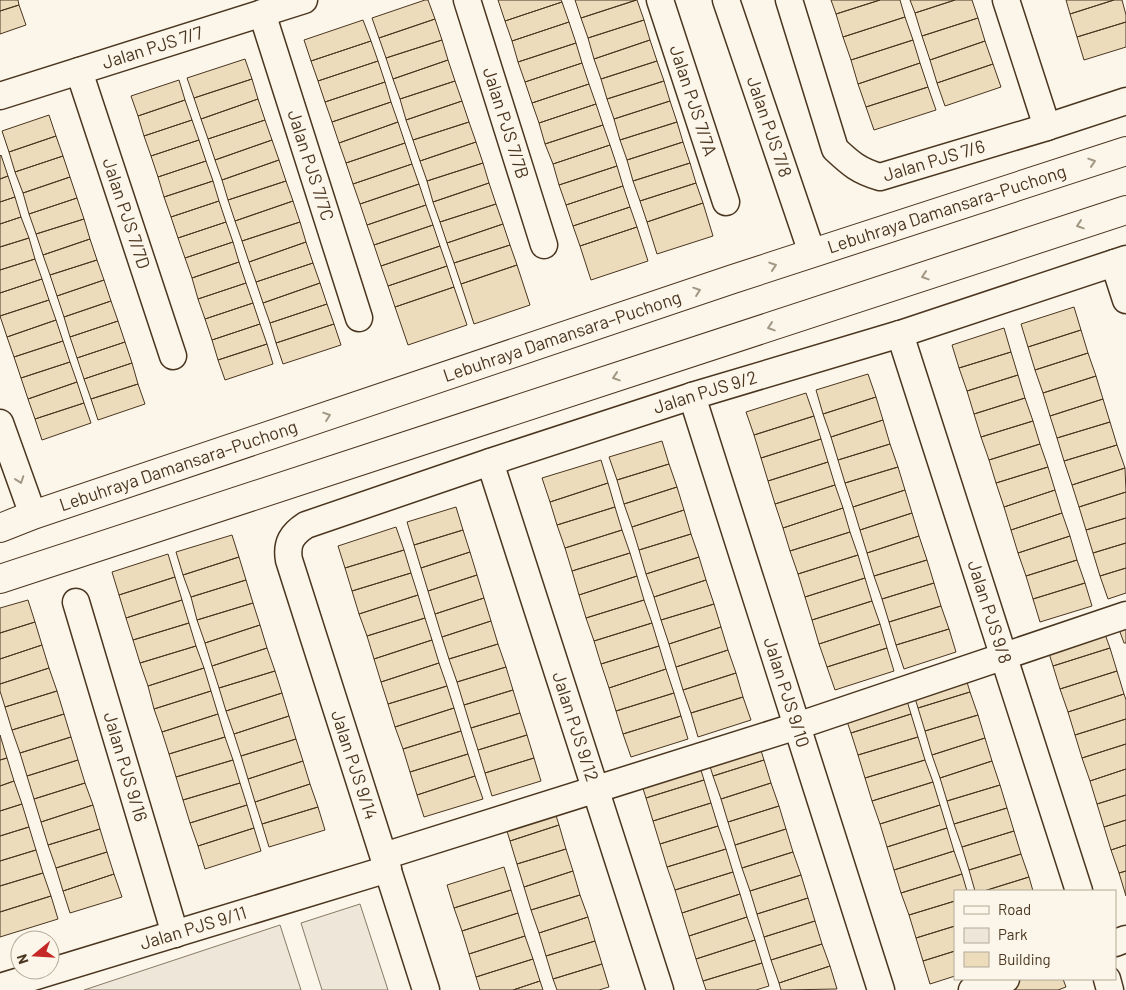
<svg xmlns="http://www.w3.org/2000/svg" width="1126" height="990" font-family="Barlow,sans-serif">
  <rect width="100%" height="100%" fill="#fbf6e9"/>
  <path fill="#ede6d9" stroke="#887966" d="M360 904 388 990H322L301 923Z
    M280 925 301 990H84Z"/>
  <path fill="#ecdcbc" stroke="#4a3520" d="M0 0H18L19 5 0 11Z
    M425 0H428L435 19 379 38 372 18Z
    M498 0H561L562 2 505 21Z
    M575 0H636L581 18Z
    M637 0 644 20 588 38 581 18Z
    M831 0H880L836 14Z
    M880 0H900L905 17 843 37 836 14Z
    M910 0H955L915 13Z
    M955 0H972L978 18 922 36 915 13Z
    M1066 0H1114L1070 14Z
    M1114 0H1122L1126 15V22L1077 37 1070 14Z
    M562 2 569 22 512 41 505 21Z
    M19 5 26 25 0 34V11Z
    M905 17 913 40 851 60 843 37Z
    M978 18 985 41 930 60 922 36Z
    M435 19 442 40 386 58 379 38Z
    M363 20 371 41 311 61 304 40Z
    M644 20 650 40 594 59 588 38Z
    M569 22 576 43 518 62 512 41Z
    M1126 22V47L1084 60 1077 37Z
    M442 40 448 60 393 79 386 58Z
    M650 40 657 61 601 79 594 59Z
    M913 40 920 63 858 84 851 60Z
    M371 41 378 61 318 81 311 61Z
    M985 41 993 64 937 83 930 60Z
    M576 43 582 63 525 82 518 62Z
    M245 59 252 79 194 98 187 78Z
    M448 60 455 81 400 99 393 79Z
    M378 61 385 82 325 102 318 81Z
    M657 61 664 81 607 99 601 79Z
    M582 63 589 84 532 103 525 82Z
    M920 63 928 87 866 107 858 84Z
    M993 64 1001 87 945 106 937 83Z
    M252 79 258 99 201 119 194 98Z
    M179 80 185 100 138 116 131 96Z
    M455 81 462 101 406 120 400 99Z
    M664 81 670 101 614 119 607 99Z
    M385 82 391 102 332 122 325 102Z
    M589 84 596 104 539 123 532 103Z
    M928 87 936 110 874 130 866 107Z
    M258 99 265 120 208 139 201 119Z
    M185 100 192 120 144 136 138 116Z
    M462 101 469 122 413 140 406 120Z
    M670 101 677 122 620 140 614 119Z
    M391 102 398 122 339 143 332 122Z
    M596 104 603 125 545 144 539 123Z
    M49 115 56 136 9 152 2 131Z
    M192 120 199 140 151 156 144 136Z
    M265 120 272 140 215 160 208 139Z
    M398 122 405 143 346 163 339 143Z
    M469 122 476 142 420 161 413 140Z
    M677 122 683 142 627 160 620 140Z
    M603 125 610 145 553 164 545 144Z
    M56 136 63 156 15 172 9 152Z
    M199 140 206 161 158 177 151 156Z
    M272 140 279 160 222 180 215 160Z
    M476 142 483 163 427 181 420 161Z
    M683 142 690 163 633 181 627 160Z
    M405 143 412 164 353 184 346 163Z
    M610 145 617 166 559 185 553 164Z
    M1 155 8 176 0 179V156Z
    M63 156 70 177 23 193 15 172Z
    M279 160 286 181 228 200 222 180Z
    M206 161 213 181 164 197 158 177Z
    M483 163 489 183 433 202 427 181Z
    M690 163 696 183 640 201 633 181Z
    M412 164 419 184 360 204 353 184Z
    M617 166 623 186 566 205 559 185Z
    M8 176 15 197 0 202V179Z
    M70 177 77 198 29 214 23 193Z
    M213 181 219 201 171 217 164 197Z
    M286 181 293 201 235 221 228 200Z
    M489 183 496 204 440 222 433 202Z
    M696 183 703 203 647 222 640 201Z
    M419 184 426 205 367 225 360 204Z
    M623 186 630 207 573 226 566 205Z
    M15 197 21 217 0 224V202Z
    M77 198 84 219 36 234 29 214Z
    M219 201 226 222 178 238 171 217Z
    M293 201 300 222 242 241 235 221Z
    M703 203 713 236 657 254 647 222Z
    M496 204 503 224 447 243 440 222Z
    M426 205 433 225 374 245 367 225Z
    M630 207 637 227 580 246 573 226Z
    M21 217 29 238 0 247V224Z
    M84 219 90 239 43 255 36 234Z
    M226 222 233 242 185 258 178 238Z
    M300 222 306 242 249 262 242 241Z
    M503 224 510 245 454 263 447 243Z
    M433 225 440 246 381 266 374 245Z
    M637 227 648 261 591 280 580 246Z
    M29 238 35 259 0 270V247Z
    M90 239 97 260 50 275 43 255Z
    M233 242 239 262 192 278 185 258Z
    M306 242 313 263 256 282 249 262Z
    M510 245 517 265 461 284 454 263Z
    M440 246 447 266 388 286 381 266Z
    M35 259 42 279 0 293V270Z
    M97 260 104 280 57 296 50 275Z
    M239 262 246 283 198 299 192 278Z
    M313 263 320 283 263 303 256 282Z
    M517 265 530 305 474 324 461 284Z
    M447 266 454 287 395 307 388 286Z
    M42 279 49 300 0 316V293Z
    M104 280 111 301 64 317 57 296Z
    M246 283 253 303 205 319 198 299Z
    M320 283 327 304 270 323 263 303Z
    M454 287 467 325 408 345 395 307Z
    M49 300 56 320 7 337 0 316Z
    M111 301 118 321 70 337 64 317Z
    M253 303 260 324 212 340 205 319Z
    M327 304 334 324 276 343 270 323Z
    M1074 307 1081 330 1028 347 1021 324Z
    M56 320 63 341 14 357 7 337Z
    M118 321 125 342 77 358 70 337Z
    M260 324 267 344 218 360 212 340Z
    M334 324 341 345 283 364 276 343Z
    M1004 328 1011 352 959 368 952 345Z
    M1081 330 1088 353 1035 370 1028 347Z
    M63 341 70 362 21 378 14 357Z
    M125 342 132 363 84 379 77 358Z
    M267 344 273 364 225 380 218 360Z
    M1011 352 1018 375 967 391 959 368Z
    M1088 353 1096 376 1043 393 1035 370Z
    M70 362 77 382 28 399 21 378Z
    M132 363 138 384 91 399 84 379Z
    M868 374 876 397 823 414 816 390Z
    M1018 375 1025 398 974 414 967 391Z
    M1096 376 1103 399 1050 416 1043 393Z
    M77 382 84 403 35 419 28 399Z
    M138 384 145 404 98 420 91 399Z
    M806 393 814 416 754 435 746 412Z
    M876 397 883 420 831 437 823 414Z
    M1025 398 1033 421 981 437 974 414Z
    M1103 399 1110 422 1057 438 1050 416Z
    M84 403 91 423 42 440 35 419Z
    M814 416 821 439 761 458 754 435Z
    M883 420 890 444 838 460 831 437Z
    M1033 421 1040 444 989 460 981 437Z
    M1110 422 1117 445 1064 461 1057 438Z
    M821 439 828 462 768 481 761 458Z
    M662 441 669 464 617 480 609 457Z
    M890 444 898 467 845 483 838 460Z
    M1040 444 1048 467 996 483 989 460Z
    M1117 445 1125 468 1072 485 1064 461Z
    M601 460 608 483 550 502 542 478Z
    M828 462 835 485 775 504 768 481Z
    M669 464 677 487 624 504 617 480Z
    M898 467 905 490 853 507 845 483Z
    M1048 467 1055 490 1004 507 996 483Z
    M1125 468 1126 492 1079 507 1072 485Z
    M608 483 615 507 557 525 550 502Z
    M835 485 843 508 783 528 775 504Z
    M677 487 684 510 632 527 624 504Z
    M905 490 912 513 860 530 853 507Z
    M1055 490 1062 513 1011 530 1004 507Z
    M1126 492V518L1086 530 1079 507Z
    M456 507 463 530 414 545 407 522Z
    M615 507 622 530 565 548 557 525Z
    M843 508 850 532 790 551 783 528Z
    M684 510 691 534 639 550 632 527Z
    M912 513 919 536 867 553 860 530Z
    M1062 513 1070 536 1018 553 1011 530Z
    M1126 518V543L1093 553 1086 530Z
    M396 527 404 550 345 568 338 546Z
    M463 530 470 552 421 568 414 545Z
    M622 530 630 553 572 571 565 548Z
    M850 532 858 555 798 574 790 551Z
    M691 534 699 557 646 574 639 550Z
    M232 535 239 557 183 575 176 552Z
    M919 536 927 560 874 576 867 553Z
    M1070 536 1077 560 1026 576 1018 553Z
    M1126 543V568L1100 576 1093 553Z
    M404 550 411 573 352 591 345 568Z
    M470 552 477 575 428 591 421 568Z
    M630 553 637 576 579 595 572 571Z
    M168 554 175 577 119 595 112 572Z
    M858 555 865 578 805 597 798 574Z
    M239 557 246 580 191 597 183 575Z
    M699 557 706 580 654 597 646 574Z
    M927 560 934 583 882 599 874 576Z
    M1077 560 1085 583 1033 599 1026 576Z
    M1126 568V593L1108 599 1100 576Z
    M411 573 418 595 359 614 352 591Z
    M477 575 484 598 435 614 428 591Z
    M637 576 644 600 586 618 579 595Z
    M175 577 182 600 126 618 119 595Z
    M865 578 872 601 812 620 805 597Z
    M246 580 253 603 197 620 191 597Z
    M706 580 714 604 661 620 654 597Z
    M934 583 941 606 889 622 882 599Z
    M1085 583 1092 606 1040 622 1033 599Z
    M418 595 425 618 367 636 359 614Z
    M484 598 491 621 442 637 435 614Z
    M28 600 35 622 0 633V608Z
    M182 600 189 623 133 640 126 618Z
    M644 600 652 623 594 641 586 618Z
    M872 601 880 624 819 644 812 620Z
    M253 603 260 625 205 643 197 620Z
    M714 604 721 627 669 644 661 620Z
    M941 606 949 629 896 645 889 622Z
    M425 618 432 640 374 659 367 636Z
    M1126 618V643H1124L1116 621Z
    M491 621 498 644 449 659 442 637Z
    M35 622 42 645 0 659V633Z
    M189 623 196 646 140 663 133 640Z
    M652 623 659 646 601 664 594 641Z
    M880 624 887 648 827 667 819 644Z
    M260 625 267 648 212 666 205 643Z
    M1102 626 1110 648 1053 666 1046 644Z
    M721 627 728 650 676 667 669 644Z
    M949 629 956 652 904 669 896 645Z
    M432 640 439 663 381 682 374 659Z
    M498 644 506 667 457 682 449 659Z
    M42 645 49 668 0 684V659Z
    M196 646 204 668 148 686 140 663Z
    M659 646 666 669 609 688 601 664Z
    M267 648 275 671 219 688 212 666Z
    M887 648 894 671 835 690 827 667Z
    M1110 648 1117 671 1060 689 1053 666Z
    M728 650 736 673 683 690 676 667Z
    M439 663 447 686 388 704 381 682Z
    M506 667 513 690 464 705 457 682Z
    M49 668 57 691 5 707 0 691V684Z
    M204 668 211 691 154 709 148 686Z
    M666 669 674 693 616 711 609 688Z
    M963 669 970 692 918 708 911 685Z
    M275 671 282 693 226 711 219 688Z
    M1117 671 1124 694 1068 712 1060 689Z
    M736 673 743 697 691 713 683 690Z
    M447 686 454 708 395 727 388 704Z
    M513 690 520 713 471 728 464 705Z
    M57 691 64 714 12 730 5 707Z
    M211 691 218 714 162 732 154 709Z
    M904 691 911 714 851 733 843 710Z
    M970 692 978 715 925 731 918 708Z
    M282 693 289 716 234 734 226 711Z
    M674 693 681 716 623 734 616 711Z
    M1124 694 1126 700V719L1075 735 1068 712Z
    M743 697 751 720 698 737 691 713Z
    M454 708 461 731 403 749 395 727Z
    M520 713 527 735 478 750 471 728Z
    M64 714 71 737 20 753 12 730Z
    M218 714 225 737 169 754 162 732Z
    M911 714 918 737 858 755 851 733Z
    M978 715 985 738 932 755 925 731Z
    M289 716 296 739 241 756 234 734Z
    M681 716 688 739 631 757 623 734Z
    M1126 719V744L1082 758 1075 735Z
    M461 731 468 754 410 772 403 749Z
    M0 735 7 758 0 760Z
    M527 735 534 758 485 773 478 750Z
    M71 737 78 760 27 776 20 753Z
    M225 737 233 760 176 777 169 754Z
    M918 737 925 760 865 778 858 755Z
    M757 738 764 760 713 776 706 754Z
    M985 738 992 761 940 778 932 755Z
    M296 739 303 761 248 779 241 756Z
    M1126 744V769L1090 781 1082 758Z
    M468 754 475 776 417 795 410 772Z
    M697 757 704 780 646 798 639 776Z
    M7 758 14 781 0 786V760Z
    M534 758 541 781 492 796 485 773Z
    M78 760 85 783 34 799 27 776Z
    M233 760 240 783 183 800 176 777Z
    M764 760 771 783 721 799 713 776Z
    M925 760 933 782 872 801 865 778Z
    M303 761 310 784 255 802 248 779Z
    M992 761 1000 785 947 801 940 778Z
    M1126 769V795L1097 804 1090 781Z
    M475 776 483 799 424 817 417 795Z
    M704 780 711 803 653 821 646 798Z
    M14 781 22 804 0 811V786Z
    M933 782 940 805 880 824 872 801Z
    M85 783 93 805 41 822 34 799Z
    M240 783 247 805 190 823 183 800Z
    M771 783 779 806 728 822 721 799Z
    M310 784 318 807 262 824 255 802Z
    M1000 785 1007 808 954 824 947 801Z
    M1126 795V820L1104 827 1097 804Z
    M552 803 559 825 510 841 503 818Z
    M711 803 718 826 660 844 653 821Z
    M22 804 29 827 0 836V811Z
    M93 805 100 829 48 845 41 822Z
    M247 805 254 828 198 846 190 823Z
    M940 805 947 828 887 847 880 824Z
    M779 806 786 829 735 845 728 822Z
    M318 807 325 830 269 847 262 824Z
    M1007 808 1014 831 962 847 954 824Z
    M1126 820V845L1111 850 1104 827Z
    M559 825 566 849 517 864 510 841Z
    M718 826 726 849 667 867 660 844Z
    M29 827 36 850 0 861V836Z
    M254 828 261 851 205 869 198 846Z
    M947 828 954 851 894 870 887 847Z
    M100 829 107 852 56 868 48 845Z
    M786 829 793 852 742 868 735 845Z
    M1014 831 1021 854 969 870 962 847Z
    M1126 845V871L1119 873 1111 850Z
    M566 849 573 871 524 887 517 864Z
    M726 849 733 872 675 890 667 867Z
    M36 850 43 873 0 886V861Z
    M954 851 962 874 901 893 894 870Z
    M107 852 114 874 63 891 56 868Z
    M793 852 801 875 750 891 742 868Z
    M1021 854 1029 877 984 891H975L969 870Z
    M504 867 511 890 454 908 447 885Z
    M573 871 580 895 531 910 524 887Z
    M1126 871V896L1119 873Z
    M733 872 740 894 682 913 675 890Z
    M43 873 51 896 0 912V886Z
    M114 874 122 897 70 913 63 891Z
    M962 874 967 891H955V901L909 915 901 893Z
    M801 875 808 898 757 914 750 891Z
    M1029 877 1033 891H984Z
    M511 890 518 913 462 931 454 908Z
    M740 894 747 917 689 936 682 913Z
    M580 895 588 917 539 933 531 910Z
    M51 896 58 919 0 937V912Z
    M808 898 815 921 764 937 757 914Z
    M955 901V926L916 938 909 915Z
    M518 913 525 936 469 954 462 931Z
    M588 917 595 941 546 956 539 933Z
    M747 917 755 940 696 959 689 936Z
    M815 921 822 944 771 960 764 937Z
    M955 926V951L923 961 916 938Z
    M525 936 533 959 476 977 469 954Z
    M755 940 762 963 703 981 696 959Z
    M595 941 602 964 553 979 546 956Z
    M822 944 830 966 779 983 771 960Z
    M955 951V976L930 984 923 961Z
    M533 959 540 981 513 990H480L476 977Z
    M762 963 769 986 756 990H706L703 981Z
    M602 964 609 987 599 990H557L553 979Z
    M830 966 837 989 781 990 779 983Z
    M1014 979H1063L1066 987 1058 990H1010Z
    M540 981 543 990H513Z"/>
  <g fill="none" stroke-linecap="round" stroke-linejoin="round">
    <defs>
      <g id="minor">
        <path id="s1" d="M467 0 544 245"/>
        <path id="s2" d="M660 0 726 202"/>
        <path id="s3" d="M726 0 812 253"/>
        <path id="s4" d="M789 0 835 149C851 164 859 171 880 177L1047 127 1126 101"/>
        <path d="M1006 0 1047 127"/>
        <path id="s5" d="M262 13 359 318"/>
        <path id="s6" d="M79 71 173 356"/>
        <path id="s7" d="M0 96 304 0"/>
        <path d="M1114 263 1126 300"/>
        <path id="s8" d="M900 334 1079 891"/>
        <path id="s9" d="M692 396 881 990"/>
        <path d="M0 423 33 515"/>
        <path id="s10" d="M490 462 660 990"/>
        <path id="s11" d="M76 602 175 934"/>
        <path d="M384 856 797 726 1126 615"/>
        <path d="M1115 943 1126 939"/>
        <path d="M1107 979 1110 990"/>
        <path id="s12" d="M0 987 388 869"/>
        <path id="s13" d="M426 990 289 560C286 543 292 534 306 525L490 462 692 396 900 334 1126 259"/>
        <path d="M972 990 1006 979"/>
      </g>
      <g id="highway">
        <path id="s14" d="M0 528 33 515 733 279 1126 151"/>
        <path d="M0 579 1126 210"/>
      </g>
    </defs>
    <use href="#minor" stroke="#4a3520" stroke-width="29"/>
    <use href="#highway" stroke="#4a3520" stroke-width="30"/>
    <use href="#minor" stroke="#fbf6e9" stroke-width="26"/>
    <use href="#highway" stroke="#fbf6e9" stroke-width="28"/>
  </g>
  <defs><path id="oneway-chevron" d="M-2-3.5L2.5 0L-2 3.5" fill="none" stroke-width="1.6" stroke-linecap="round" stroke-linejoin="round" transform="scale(1.25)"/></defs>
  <g stroke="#a29684">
    <use href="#oneway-chevron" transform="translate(1092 162) rotate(-18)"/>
    <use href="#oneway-chevron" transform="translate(1080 225) rotate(162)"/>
    <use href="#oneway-chevron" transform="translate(773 266) rotate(-18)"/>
    <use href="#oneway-chevron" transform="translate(925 276) rotate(162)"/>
    <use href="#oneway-chevron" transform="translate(697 291) rotate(-19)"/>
    <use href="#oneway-chevron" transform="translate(771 327) rotate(162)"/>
    <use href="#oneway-chevron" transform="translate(616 377) rotate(162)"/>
    <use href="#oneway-chevron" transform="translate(327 416) rotate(-19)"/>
    <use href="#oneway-chevron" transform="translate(20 480) rotate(71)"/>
  </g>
  <g text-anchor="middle" stroke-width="4" stroke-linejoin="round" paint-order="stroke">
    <g font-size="18" fill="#4a3520" stroke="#fbf6e9">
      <text dy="6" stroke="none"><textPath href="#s7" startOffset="160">Jalan PJS 7/7</textPath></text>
      <text dy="6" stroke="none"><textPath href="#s2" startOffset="106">Jalan PJS 7/7A</textPath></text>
      <text dy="6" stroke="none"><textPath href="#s1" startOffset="129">Jalan PJS 7/7B</textPath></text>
      <text dy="6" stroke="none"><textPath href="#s3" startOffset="134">Jalan PJS 7/8</textPath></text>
      <text dy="6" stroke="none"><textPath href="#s4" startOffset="266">Jalan PJS 7/6</textPath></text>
      <text dy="6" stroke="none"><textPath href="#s5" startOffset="160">Jalan PJS 7/7C</textPath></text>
      <text dy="6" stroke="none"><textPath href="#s14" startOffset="999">Lebuhraya Damansara–Puchong</textPath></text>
      <text dy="6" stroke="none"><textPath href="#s6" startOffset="150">Jalan PJS 7/7D</textPath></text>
      <text dy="6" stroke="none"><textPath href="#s14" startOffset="594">Lebuhraya Damansara–Puchong</textPath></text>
      <text dy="6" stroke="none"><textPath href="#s13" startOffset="914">Jalan PJS 9/2</textPath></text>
      <text dy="6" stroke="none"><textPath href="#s14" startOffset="189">Lebuhraya Damansara–Puchong</textPath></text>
      <text dy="6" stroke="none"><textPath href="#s8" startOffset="292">Jalan PJS 9/8</textPath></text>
      <text dy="6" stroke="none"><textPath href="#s9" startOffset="311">Jalan PJS 9/10</textPath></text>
      <text dy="6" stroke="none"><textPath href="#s10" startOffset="278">Jalan PJS 9/12</textPath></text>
      <text transform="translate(354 765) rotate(72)" y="6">Jalan PJS 9/14</text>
      <text dy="6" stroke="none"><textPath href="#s11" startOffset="172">Jalan PJS 9/16</textPath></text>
      <text dy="6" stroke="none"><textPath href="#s12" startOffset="202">Jalan PJS 9/11</textPath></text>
    </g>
  </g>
  <rect x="954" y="890" width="162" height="90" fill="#fbf6e9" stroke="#b4a999"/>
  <rect x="964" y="906" width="25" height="8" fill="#fbf6e9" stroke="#b4a999"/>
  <text x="998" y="915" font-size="15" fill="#4a3520">Road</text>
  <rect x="964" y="928" width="25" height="15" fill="#ede6d9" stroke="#b4a999"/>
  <text x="998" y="940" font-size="15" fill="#4a3520">Park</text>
  <rect x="964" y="952" width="25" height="15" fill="#ecdcbc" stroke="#b4a999"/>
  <text x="998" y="965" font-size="15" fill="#4a3520">Building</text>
  <g transform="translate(35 955) rotate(252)"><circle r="24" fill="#fbf6e9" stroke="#b4a999"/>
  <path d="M0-4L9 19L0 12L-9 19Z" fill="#c62828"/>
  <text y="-8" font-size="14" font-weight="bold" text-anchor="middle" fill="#4a3520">N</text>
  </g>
</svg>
